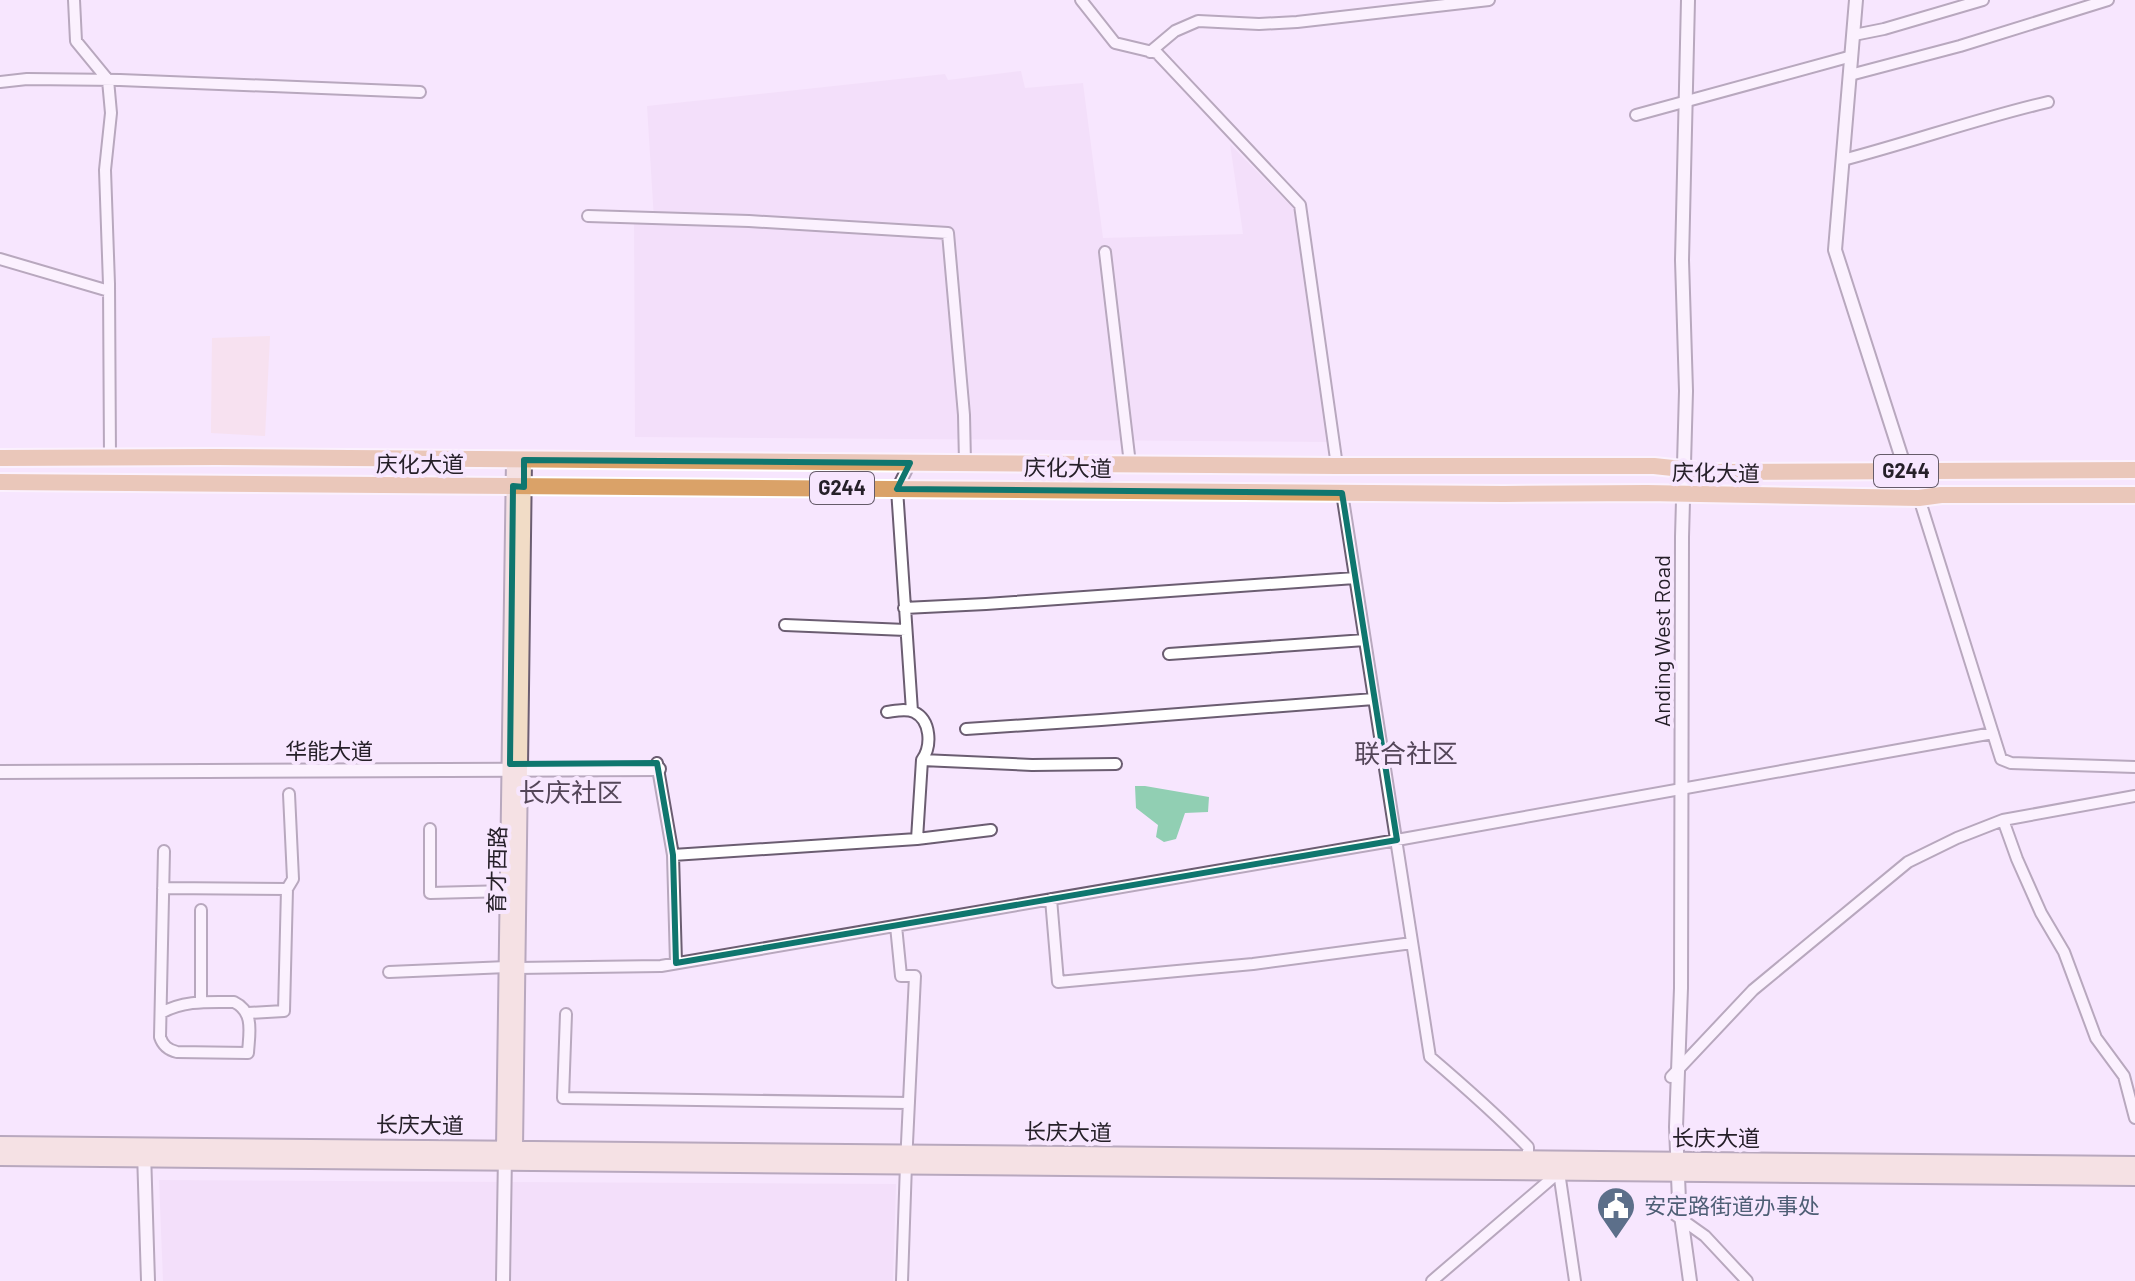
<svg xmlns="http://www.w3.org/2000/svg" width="2135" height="1281" font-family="Barlow,'Noto Sans SC',sans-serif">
  <rect width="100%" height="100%" fill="#f7e6fe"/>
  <path fill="#edd8f6" d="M1021 71 1025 88 1083 83 1103 238 1243 234 1230 144 1295 210 1328 442 635 437 634 219 654 220 647 106 945 74 948 80Z
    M159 1180 896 1184 893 1281H163Z"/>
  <path fill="#f6dbe0" d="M270 336 265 436 211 433 212 338Z"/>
  <path fill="#91cfb3" d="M1135 786H1145L1209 797 1208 812 1185 813 1176 839 1164 842 1156 837 1158 825 1136 808Z"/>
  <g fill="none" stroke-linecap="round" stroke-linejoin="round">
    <defs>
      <path id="minor" d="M74 0 76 41 108 80 111 113 105 170 109 284 110 459
        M1081 0 1115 43 1157 53 1300 205 1337 466
        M1854 35 1884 29 1983 0
        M1150 52 1175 31 1198 21 1259 24 1297 22 1489 0
        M1850 75 1960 46 2108 0
        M0 82 27 79 120 80 420 92
        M1636 115 1852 56
        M1843 160C1912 142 1979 118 2048 102
        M588 216 749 221 948 233 964 415 965 463
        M1105 252 1130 464
        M0 259 109 291
        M910 463 897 489 912 711
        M1342 493 1430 1057C1464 1086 1497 1115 1528 1147V1158
        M1919 498 2001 759 2011 763 2135 767
        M904 608 986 604 1355 578
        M785 625 906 630
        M1169 654 1365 640
        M887 712C895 711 906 708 914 712 931 720 932 746 922 760L917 839
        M966 729 1101 720 1374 699
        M922 760 1032 765 1116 764
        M657 763 673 855 676 963
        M2003 820 2017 859 2041 913 2064 952 2096 1038 2124 1076 2135 1118
        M430 829V893L508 891
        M673 855 917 839 991 830
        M163 888 287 889
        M1051 899 1058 982 1253 964 1412 943
        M896 926 901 976H915L906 1164 902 1281
        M517 968 661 966 1397 840 1993 733
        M389 972 507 967
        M201 1002V910
        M161 1013C184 1000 208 1002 234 1002 255 1012 249 1034 248 1053L177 1052C168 1050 163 1046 160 1037L164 851
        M248 1013 284 1011 287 889 293 879 289 794
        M566 1014 563 1098 909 1103
        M1671 1077 1753 990 1908 862 1957 838 2003 820 2135 796
        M1559 1172 1575 1281
        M1674 1214 1705 1236 1747 1281
        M1432 1281 1558 1173"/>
      <path id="tertiary" d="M1688 0 1682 260 1686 391 1682 537 1681 988 1676 1127 1679 1201 1690 1281
        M1856 0 1835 250 1906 471
        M0 772 659 769
        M144 1152 148 1281
        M503 1281 505 1155"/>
      <path id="secondary" d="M0 1144 2135 1164
        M504 1148 514 460
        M515 1148 524 460
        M0 1158 2135 1178"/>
      <path id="trunk" d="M0 458 217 457 1337 466H1654L1710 472 2135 470
        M0 482 1504 494 1647 493 1919 498 1941 495H2135"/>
    </defs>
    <use href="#minor" stroke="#6b5d71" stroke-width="14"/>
    <use href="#tertiary" stroke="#6b5d71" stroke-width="16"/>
    <use href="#secondary" stroke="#6b5d71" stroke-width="18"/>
    <use href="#trunk" stroke="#fff" stroke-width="20"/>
    <use href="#minor" stroke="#fff" stroke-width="10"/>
    <use href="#tertiary" stroke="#fff" stroke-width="12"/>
    <use href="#secondary" stroke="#f1dcc6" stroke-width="14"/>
    <use href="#trunk" stroke="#daa268" stroke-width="16"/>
  </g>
  <path d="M0 0H2135V1281H0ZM524 460 910 463 897 489 1342 493 1397 840 676 963 673 855 657 763 510 764 513 486 524 487Z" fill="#f7e6fe" fill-opacity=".55" fill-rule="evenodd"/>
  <path fill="none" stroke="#0f766e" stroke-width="6" stroke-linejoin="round" d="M524 460 910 463 897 489 1342 493 1397 840 676 963 673 855 657 763 510 764 513 486 524 487Z"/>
  <defs>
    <symbol id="civic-pin" viewBox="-11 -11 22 30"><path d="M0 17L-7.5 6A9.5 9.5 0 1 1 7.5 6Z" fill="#5c6f8a" stroke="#f7e6fe"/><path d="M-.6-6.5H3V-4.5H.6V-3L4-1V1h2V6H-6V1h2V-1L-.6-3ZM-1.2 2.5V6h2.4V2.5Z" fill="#fff"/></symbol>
  </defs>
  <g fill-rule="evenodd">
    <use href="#civic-pin" x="1594" y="1184" width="44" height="60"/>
  </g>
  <g text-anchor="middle" stroke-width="8" stroke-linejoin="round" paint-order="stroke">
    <g fill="#f7e6fe" stroke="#655b69" stroke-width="2">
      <rect x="1874" y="455" width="64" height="32" rx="6"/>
      <rect x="810" y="472" width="64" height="32" rx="6"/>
    </g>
    <g font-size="20" font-weight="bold" fill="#262029">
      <text x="1906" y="478">G244</text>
      <text x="842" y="495">G244</text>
    </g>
    <g font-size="22" fill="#262029" stroke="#f7e6fe">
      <text x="420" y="472">庆化大道</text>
      <text transform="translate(1068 468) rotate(1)" y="8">庆化大道</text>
      <text transform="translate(1716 473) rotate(1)" y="8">庆化大道</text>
      <text transform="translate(1662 641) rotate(-90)" y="8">Anding West Road</text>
      <text x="329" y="759">华能大道</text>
      <text transform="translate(497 870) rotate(-89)" y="8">育才西路</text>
      <text transform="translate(420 1125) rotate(1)" y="8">长庆大道</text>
      <text transform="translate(1068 1132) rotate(1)" y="8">长庆大道</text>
      <text x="1716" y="1146">长庆大道</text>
    </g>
    <g font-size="22" fill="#4e5e75" stroke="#f7e6fe" text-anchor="start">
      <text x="1644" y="1214">安定路街道办事处</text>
    </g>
    <g font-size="26" fill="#544659" stroke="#f7e6fe">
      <text x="1406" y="763">联合社区</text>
      <text x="571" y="802">长庆社区</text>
    </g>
  </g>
</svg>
